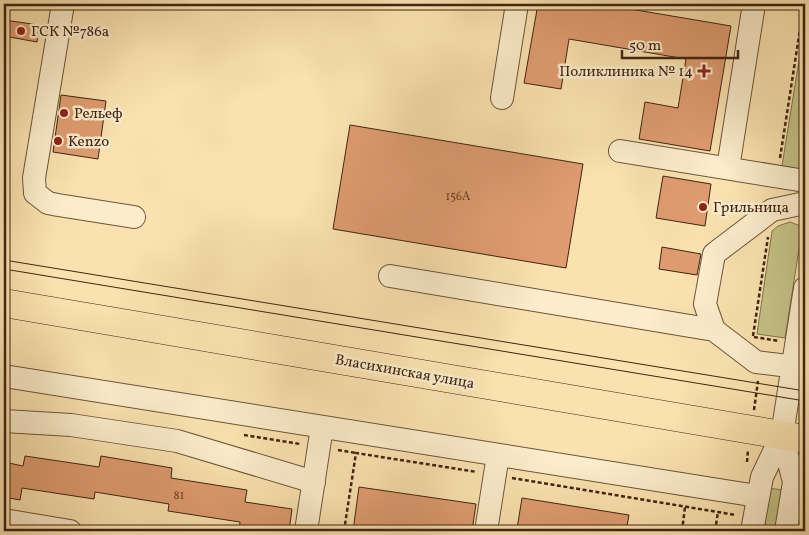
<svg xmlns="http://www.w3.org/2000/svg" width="809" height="535" font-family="Vollkorn,serif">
  <rect width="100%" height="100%" fill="#f9e2af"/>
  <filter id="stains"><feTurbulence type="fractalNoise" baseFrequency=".004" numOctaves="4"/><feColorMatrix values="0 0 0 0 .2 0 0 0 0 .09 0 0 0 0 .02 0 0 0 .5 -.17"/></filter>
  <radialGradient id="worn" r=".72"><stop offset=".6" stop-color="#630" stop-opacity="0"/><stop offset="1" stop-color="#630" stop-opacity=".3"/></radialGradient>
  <path fill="#c4c286" stroke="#82734c" d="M805 23V176L781 172Z
    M790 222 798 225 802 230 785 338 757 334 772 231 778 226Z
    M767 488 784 490 777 531H760Z"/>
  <path fill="#de9c70" stroke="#402413" d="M538 4H601L731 26 710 151 639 139 645 102 678 108 686 59 569 39 561 89 524 83Z
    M4 20 39 25 37 42 4 36Z
    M61 95 106 101 98 159 53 152Z
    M350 125 583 164 566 268 333 229Z
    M663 176 711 184 705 226 656 218Z
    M662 247 701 254 697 275 659 269Z
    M25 456 99 467 101 456 172 468 171 478 247 490 245 502 292 509 289 531H239L240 522 168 511 169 504 95 492 94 499 22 488 20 500 4 497V462L23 466Z
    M359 487 476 504 472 531H415L388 527 387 531H353Z
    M522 498 629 515 626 531H534L517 529Z"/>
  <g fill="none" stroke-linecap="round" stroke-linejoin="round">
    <defs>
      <path id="minor" d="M63 4 34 178 35 193 48 203 58 205 134 217
        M502 98 517 4
        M620 151 805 181
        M728 168 754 4
        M805 203 772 210 714 254 705 304 714 330 756 362 805 368
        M390 276 714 330
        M4 376 757 496
        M4 421 71 425 177 441 314 482
        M782 435 794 482 786 531
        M4 520 70 531
        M306 531 322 427
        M486 531 498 455
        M752 531 762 477 782 435 805 288"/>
      <path id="highway" d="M4 303 805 439"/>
    </defs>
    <use href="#minor" stroke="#6e543a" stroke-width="24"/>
    <use href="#highway" stroke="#402413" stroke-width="29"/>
    <path stroke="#402413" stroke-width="2.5" stroke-dasharray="4 2.5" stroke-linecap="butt" d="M780 158 804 4
      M753 336 768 237
      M754 337 779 341
      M754 410 758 381
      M244 435 300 444
      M338 450 356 453
      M747 462 748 450
      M512 478 736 515
      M87 527 115 531
      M344 531 356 453 477 472
      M682 531 685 507
      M715 531 718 512"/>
    <use href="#minor" stroke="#fbeccb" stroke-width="22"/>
    <use href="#highway" stroke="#f9e2af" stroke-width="28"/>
    <path stroke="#402413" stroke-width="1" d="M4 260 805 391
      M4 269 805 401"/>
  </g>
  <g fill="#8f2418" stroke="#fbeccb" stroke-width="2">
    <circle cx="21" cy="31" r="5"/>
    <path d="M701.5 63.5h5v5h5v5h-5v5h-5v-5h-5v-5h5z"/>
    <circle cx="64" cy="113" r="5"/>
    <circle cx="58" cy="141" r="5"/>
    <circle cx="703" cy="207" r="5"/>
  </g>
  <g text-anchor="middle" stroke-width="5" stroke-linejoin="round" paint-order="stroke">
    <g font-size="12" fill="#68422a">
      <text x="458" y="200">156А</text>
      <text x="179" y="499">81</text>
    </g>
    <g font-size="15" fill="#402413" stroke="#fbeccb" text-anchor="start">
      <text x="31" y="36">ГСК №786а</text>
      <text x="693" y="76" text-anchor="end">Поликлиника № 14</text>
      <text x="74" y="118">Рельеф</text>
      <text x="68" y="146">Kenzo</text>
      <text x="713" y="212">Грильница</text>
    </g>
    <g font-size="15" fill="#402413" stroke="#fbeccb">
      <text transform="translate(405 371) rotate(10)" y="5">Власихинская улица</text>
    </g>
  </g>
  <rect width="809" height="535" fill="none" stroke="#f9e2af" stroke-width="20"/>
  <rect x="5" y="5" width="799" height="525" fill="none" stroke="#402413" stroke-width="2.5"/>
  <rect x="10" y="10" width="789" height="515" fill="none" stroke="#402413"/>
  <path d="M622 50v8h116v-8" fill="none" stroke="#402413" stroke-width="2.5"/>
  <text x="629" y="50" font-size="15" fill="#402413" stroke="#fbeccb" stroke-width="4" paint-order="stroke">50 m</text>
  <rect width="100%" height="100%" filter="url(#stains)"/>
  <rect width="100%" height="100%" fill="url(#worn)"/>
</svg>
